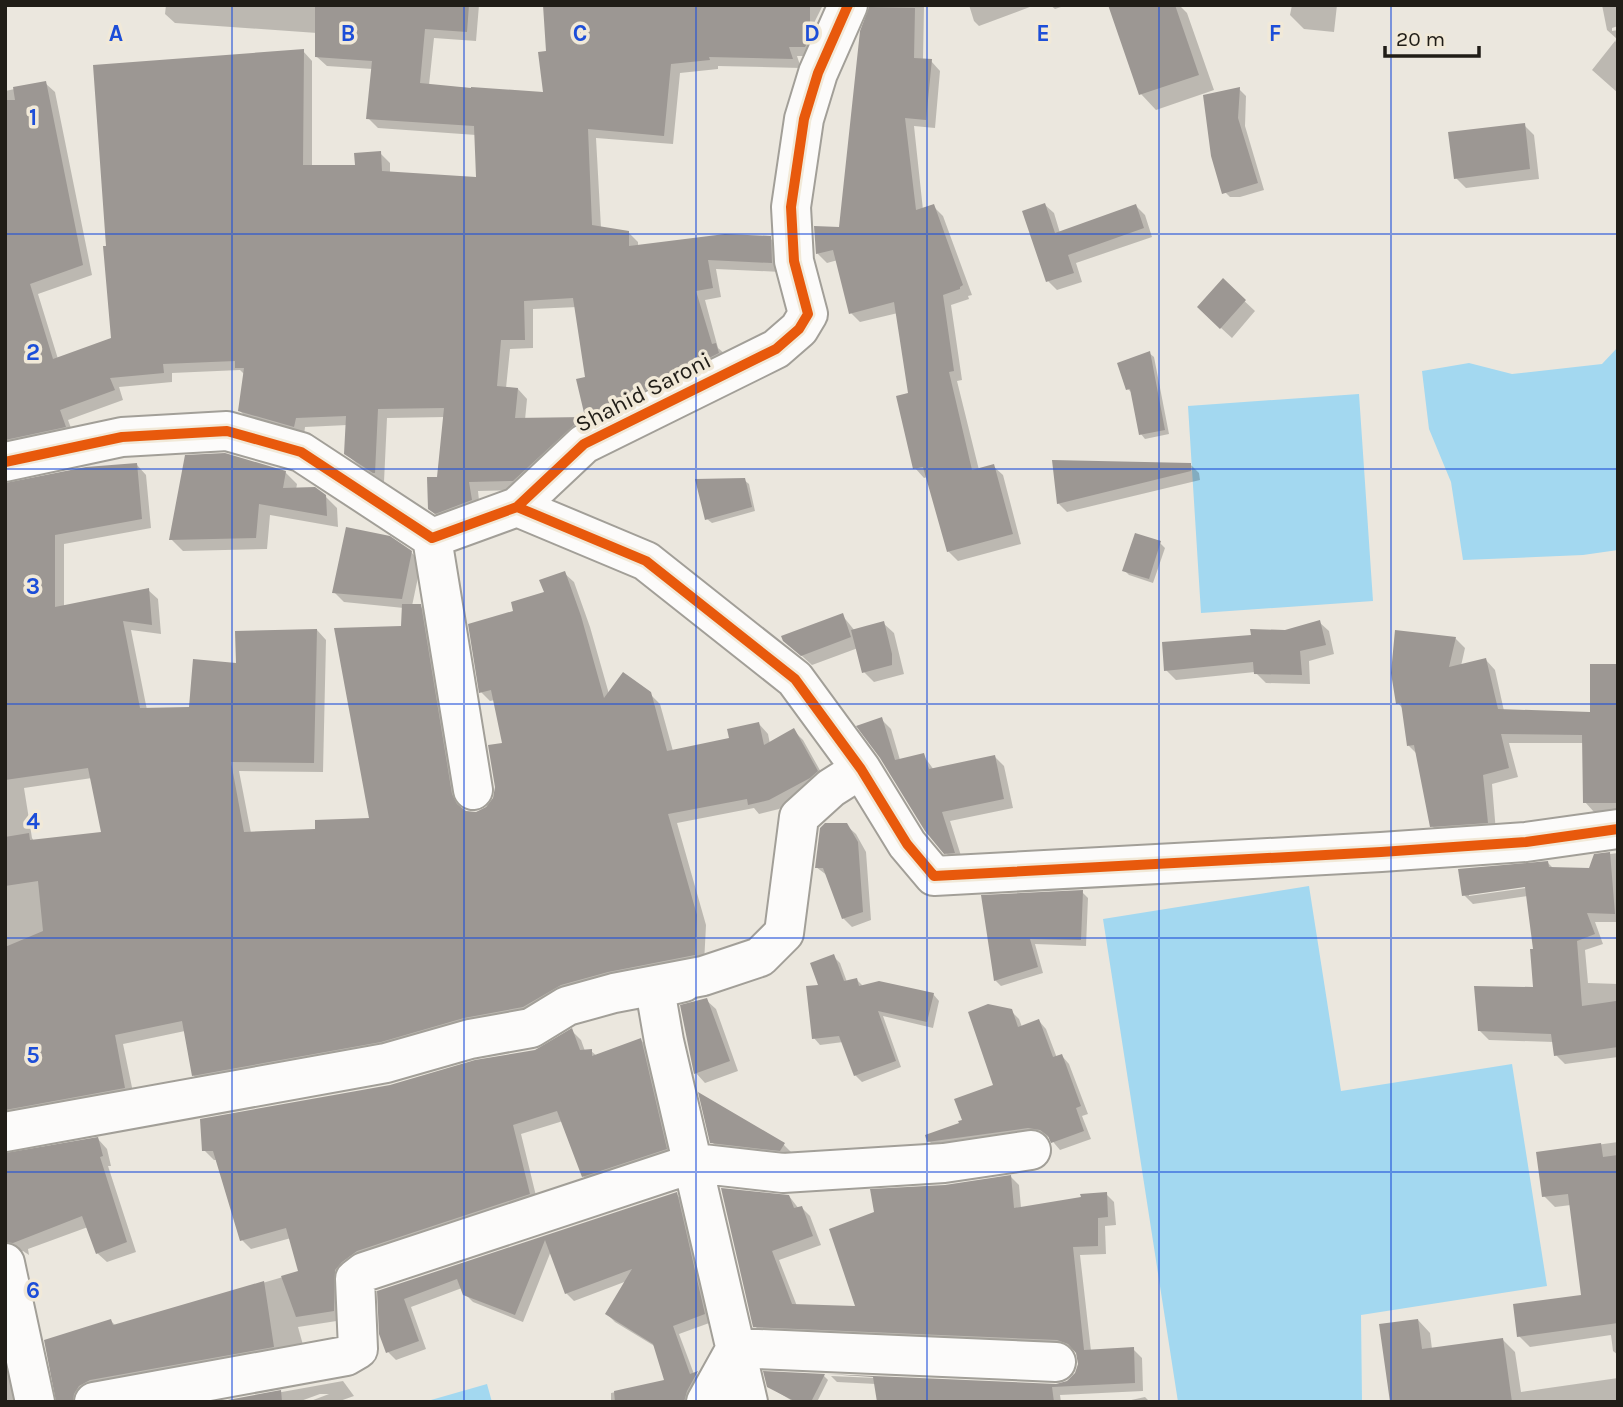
<svg xmlns="http://www.w3.org/2000/svg" width="1623" height="1407" font-family="Karla,sans-serif">
  <rect width="100%" height="100%" fill="#ebe7de"/>
  <path fill="#a3d8f0" d="M1618 347V550L1583 555 1463 560 1451 482 1429 429 1422 371 1469 363 1512 374 1602 364Z
    M1359 394 1373 601 1201 613 1188 406Z
    M1309 886 1341 1091 1512 1064 1547 1286 1361 1315 1362 1402H1178L1103 919Z
    M487 1384 492 1402H424Z"/>
  <path fill="#0003" fill-rule="evenodd" d="M166 5H479L476 41 434 38 429 85 545 94 548 53 544 5H823L814 23 817 24 827 5 815 56H797L801 68 718 66V69L680 73 673 144 596 138 601 228 628 232 638 242V247L770 238 780 248 781 272 716 269 721 297 705 300 718 348 725 354 523 490 478 491 480 510 440 518 430 508 439 478 445 417 387 418 384 482 356 463 346 453 347 425 305 427 304 436 249 420 240 411 244 374 240 370 172 373V382L119 387 123 400 68 420 74 436 5 452V91L45 83 55 92 92 275 38 294 58 359 113 339 303 51 312 61V167H357L380 153 390 163V174L477 179 476 135 378 128 368 118 373 69 327 66 317 57V33L175 23 165 14ZM577 307 587 378V418L525 420 527 399 518 389 506 388 510 349 533 348V309Z
    M871 5H924L923 60 931 61 940 71 935 128 914 126 923 210 933 206 943 216 972 295 968 296 969 299 951 305 962 380 957 381 979 470 993 466 1003 475 1021 544 958 561 948 551 928 477 924 478 915 468 910 395 898 313 860 322 851 313 838 260 827 263 817 253 841 229Z
    M969 5H1035L979 26 974 21Z
    M1050 5H1067L1055 9Z
    M1150 5H1179L1187 13 1214 90 1156 110 1141 94Z
    M1292 5H1337L1334 32 1304 29 1290 15Z
    M1602 5H1618V26L1612 28V31L1618 30V40L1615 41 1617 39 1607 30Z
    M1615 41 1618 43V93L1592 70Z
    M1239 89 1246 96 1245 126 1264 190 1240 197H1230L1223 190Z
    M1524 125 1534 135 1539 179 1466 188 1456 178Z
    M1045 205 1054 213 1060 233 1136 206 1145 215 1152 237 1076 263 1082 282 1057 290 1048 281 1024 212Z
    M1223 281 1255 311 1232 338 1209 317Z
    M1149 353 1154 357 1169 434 1145 439 1141 434 1133 394 1128 389Z
    M1190 464 1199 473 1200 480 1067 512 1058 503Z
    M137 465 146 475 151 528 64 544V607L148 590 158 599 161 634 131 630 147 710 190 708 238 665 317 630 326 640 323 772 239 771 251 833 317 831 371 820 403 628 404 608 344 602 334 592 411 552 421 563 412 606H420L429 615 460 805 463 811 476 813 487 809 495 799 504 744 495 700 490 701 481 692 516 612 546 593 564 573 574 582 590 627 609 694H650L660 704 673 751 731 740 759 724 768 734 770 744 793 730 803 740 826 781 779 809 759 814 754 808 677 823 706 925 704 964 533 1016 203 1085 193 1075 185 1031 123 1044 134 1097 5 1122V485ZM92 778 103 833 34 841 32 838 24 788Z
    M285 472 297 484 296 490 325 496 337 508 338 527 270 515 267 549 183 551 171 539Z
    M744 480 749 484 755 511 712 523 707 519Z
    M1136 535 1160 543 1165 548 1153 583 1129 575 1124 570Z
    M842 615 855 631 883 623 894 633 904 674 874 682 864 672 858 648 812 665 784 640Z
    M1319 622 1329 631 1334 654 1309 661 1310 684 1266 683 1255 672 1176 680 1166 670 1252 636 1285 631Z
    M1455 638 1465 648 1461 666 1486 660 1495 670 1504 711 1592 713 1618 666V812H1594L1585 802 1584 743H1509L1518 777 1492 784 1496 832 1441 835 1432 826 1417 754 1409 746 1403 709 1398 703Z
    M881 719 891 729 900 760 923 755 934 770 995 757 1004 766 1013 808 950 821 963 862H955L945 852 881 757Z
    M846 825 856 834 866 852 871 920 852 927 843 918 828 876 816 867Z
    M1618 853V922H1595L1603 944 1585 950 1588 983 1618 984V1057L1565 1064 1556 1055 1554 1042 1489 1040 1479 1030 1535 989V950L1528 896 1473 904 1464 895 1548 863 1554 869 1590 870 1595 856ZM1533 884 1534 887 1469 896V893Z
    M1082 892 1088 898 1086 946 1035 944 1043 973 1001 986 995 980 983 897Z
    M833 956 840 963 847 982 857 980 864 987 933 994 939 1001 933 1028 883 1016 901 1067 862 1082 855 1075 843 1042 820 1045 814 1038 820 986Z
    M706 1000 716 1009 738 1071 705 1083 696 1073 682 1007Z
    M1011 1011 1019 1019 1022 1027 1039 1021 1046 1029 1057 1058 1062 1056 1069 1064 1088 1114 1082 1116 1091 1139 1060 1150 1049 1137 1037 1135 937 1149 929 1141 961 1124 995 1086Z
    M572 1031 581 1040 585 1051H591L597 1056 641 1040 650 1050 675 1158 593 1186 583 1176 563 1121 521 1134 538 1204 361 1264 343 1320 298 1327 305 1352 84 1402H58L111 1321 116 1326 300 1272 291 1238 251 1249 242 1240 217 1160H214L204 1150 390 1086 535 1051Z
    M98 1139 107 1149 111 1166H108L136 1252 107 1262 97 1253 88 1227 28 1249 29 1255 23 1251 11 1250 5 1253V1155Z
    M712 1142 784 1145 794 1155 722 1152Z
    M1618 1142V1355L1613 1351 1611 1335 1530 1347 1519 1336 1583 1296 1571 1205 1555 1207 1544 1196 1538 1153Z
    M1011 1177 1019 1185 1021 1208 1106 1194 1114 1202 1116 1225 1105 1226 1106 1254 1080 1255 1091 1351 1133 1349 1142 1358 1143 1391 1060 1395 1061 1402H878L876 1384 837 1382 831 1376 1055 1386 1066 1383 1076 1375 1080 1362 1077 1351 1067 1348 763 1335 755 1326 723 1190 789 1196 799 1209 802 1208 810 1216 821 1245 779 1260 797 1306 858 1308 946 1187Z
    M676 1194 684 1202 712 1322 679 1334 700 1390 694 1402H611V1393L666 1381 656 1347 615 1322 607 1314 627 1281 574 1301 566 1293 551 1251 523 1322 473 1302 465 1294 462 1288 411 1307 426 1349 396 1360 388 1352 379 1292Z
    M1418 1320 1430 1333 1432 1349 1503 1340 1515 1352 1521 1392 1618 1378V1402H1392Z
    M5 1355 19 1402H5Z
    M824 1376 828 1380 817 1402H794L768 1386Z
    M343 1381 354 1396 337 1402H308L329 1394H320L298 1402H227Z
    M1145 1397 1150 1402H1122Z"/>
  <path fill="#9c9793" fill-rule="evenodd" d="M315 5H469L467 32 425 29 420 83 471 88V87L543 92 538 52 546 51 543 5H810V37L805 47H789L793 59 709 57 710 60 671 64 664 136 588 129 592 225 629 231V246L725 234 771 236 772 263 708 260 713 288 696 291 712 344 716 343 719 353 574 425 513 481 469 482 472 500 435 514 428 509 427 477H437L444 408 378 409 375 473H373L344 454 346 416 296 418 294 427 238 411 244 368H235V361L163 364 164 373 110 378 115 390 60 410 66 427 5 440V100H15L13 87 46 81 83 265 30 284 53 359 111 338 103 246H106L93 65 304 49 303 165H355L354 153 381 151 382 171 476 177 474 126 366 119 372 61 315 57ZM573 298 585 377 576 379 585 417 515 418 518 388 497 386 501 340H525L524 301Z
    M1108 5H1175L1199 75 1139 95Z
    M869 7 915 8 914 58 932 59 926 120 905 118 916 210 934 204 963 285 960 287V289L943 295 954 371 949 372 972 470 994 464 1013 534 947 552 923 467 913 469 896 396 908 393 894 302 849 314 833 250 816 254 814 226 839 227 860 31Z
    M1240 87 1238 118 1258 183 1222 194 1211 156 1203 95Z
    M1525 123 1530 169 1454 179 1448 132Z
    M1045 203 1055 233 1136 204 1144 228 1068 255 1074 273 1046 282 1022 211Z
    M1223 278 1246 300 1220 329 1197 307Z
    M1150 351 1165 430 1139 435 1130 389 1126 390 1117 363Z
    M225 453 286 471 283 488 315 487 326 495 327 516 259 504 256 538 169 540 185 455Z
    M1052 460 1191 463V471L1057 504Z
    M137 463 142 519 55 535V607L149 588 152 625 123 621 140 708 189 707 193 659 236 663 235 631 317 629 314 763 231 762 244 832 315 829V820L369 818 334 628 401 626 402 604H421L452 794 457 804 466 811 476 812 486 807 493 798 495 787 488 745 502 743 491 690 479 693 468 624 513 611 511 602 544 592 539 580 565 571 581 616 604 698 623 672 651 692 667 751 729 738 727 729 759 722 764 745 794 728 818 771 810 778 769 800 748 805 747 799 668 814 697 915 695 955 608 972 561 985 523 1007 464 1018 381 1042 192 1076 182 1021 115 1035 125 1088 5 1110V947L43 931 38 881 5 886V837L29 833 30 840 101 832 88 768 5 780V483L86 467Z
    M745 478 752 507 705 520 695 479Z
    M346 527 390 536 412 551 402 599 332 593Z
    M1135 533 1161 541 1149 579 1122 571Z
    M843 613 851 637 801 656 783 641 781 636Z
    M1320 620 1326 645 1300 651 1302 675 1254 674 1253 662 1164 671 1162 642 1251 635 1250 629 1285 630Z
    M884 621 892 654V665L862 673 851 630Z
    M1395 630 1456 637 1449 667 1486 658 1498 709 1590 712V664H1618V803H1583L1582 735 1501 734 1509 768 1483 775 1488 823 1430 827 1414 745 1407 746 1401 703 1396 704 1391 673Z
    M882 717 895 760 924 753 929 769 995 755 1004 799 942 812 955 853 944 854 925 831 880 758 856 726Z
    M825 823H847L858 842 863 912 842 919 823 868H815L820 828Z
    M1610 852 1615 914 1587 913 1595 934 1577 941 1582 1006 1616 1001 1618 1047 1554 1056 1551 1034 1478 1031 1474 986 1533 987 1530 949H1533L1525 887 1462 896 1458 869 1548 861 1549 867 1589 868 1594 854Z
    M1083 890 1081 940 1030 939 1038 967 994 981 981 895Z
    M834 954 844 981 857 978 859 986 879 981 934 993 927 1022 878 1011 896 1061 854 1076 839 1036 812 1039 806 986 818 985 810 963Z
    M707 998 730 1061 694 1074 680 1005Z
    M988 1004 1012 1009 1018 1027 1039 1019 1053 1057 1062 1054 1081 1106 1076 1108 1084 1131 1051 1143 1048 1136 1040 1130 1028 1128 927 1142 925 1135 959 1123 958 1121 962 1120 954 1099 993 1085 968 1012Z
    M572 1028 580 1050 592 1049V1056L641 1038 667 1149 582 1177 557 1111 513 1125 530 1194 357 1251 342 1262 335 1270 334 1311 296 1317 281 1276 298 1271 286 1228 240 1241 213 1151H202L200 1119 390 1085 475 1060 535 1050Z
    M698 1092 785 1143 780 1151 710 1143Z
    M98 1137 103 1156 100 1157 127 1242 96 1254 82 1216 13 1243 5 1242V1153Z
    M1601 1143 1603 1157 1618 1155V1323L1517 1337 1513 1304 1581 1295 1568 1194 1542 1197 1536 1152Z
    M1011 1175 1014 1208 1081 1197 1080 1194 1107 1192 1108 1217 1098 1218V1246L1073 1247 1084 1350 1134 1347 1135 1383 1052 1387 1054 1402H877L873 1377 827 1374 1056 1384 1067 1381 1075 1373 1078 1364 1076 1353 1068 1344 1057 1340 753 1327 721 1188 789 1195 794 1208 802 1206 813 1236 772 1251 792 1304 855 1306 829 1229 874 1212 870 1189 945 1185Z
    M677 1192 705 1314 673 1326 690 1374 698 1371 687 1391 684 1402H615L614 1391 664 1380 653 1344 605 1314 632 1269 565 1294 545 1240 515 1315 463 1295 457 1279 404 1299 419 1341 386 1353 379 1334 377 1291Z
    M264 1281 274 1347 90 1380 79 1386 74 1394 73 1402H56L44 1340 111 1319 113 1325Z
    M1418 1319 1422 1349 1503 1338 1512 1402H1390L1379 1324Z
    M763 1371 825 1374 811 1402H796L767 1387Z
    M281 1390 282 1402H217Z"/>
  <g fill="none" stroke-linecap="round" stroke-linejoin="round">
    <defs>
      <path id="minor" d="M5 462 122 437 227 431 301 452 432 538 517 507 584 444 776 349 799 329 808 314 794 261 791 207 804 119 818 73 848 5
        M517 507 646 561 795 679 861 769 907 844 934 876 1381 852 1526 842 1618 829
        M432 538 473 790
        M684 982 655 989 664 1041 748 1402
        M5 1132 386 1063 470 1039 531 1028 567 1006 614 993 703 976 760 957 784 933 799 817 831 788 861 769
        M5 1263 35 1402
        M94 1402 346 1356 358 1349 355 1279 364 1272 694 1163 783 1173 944 1163 1031 1150
        M706 1402 736 1348 1056 1362"/>
    </defs>
    <use href="#minor" stroke="#a29f98" stroke-width="42"/>
    <use href="#minor" stroke="#fcfbfa" stroke-width="38"/>
    <defs>
      <path id="cycleway" d="M5 462 122 437 227 431 301 452 432 538 517 507 584 444 776 349 799 329 808 314 794 261 791 207 804 119 818 73 848 5
        M517 507 646 561 795 679 861 769 907 844 934 876 1381 852 1526 842 1618 829"/>
    </defs>
    <use href="#cycleway" stroke="#f1e9d8" stroke-width="15"/>
    <use href="#cycleway" stroke="#e8590c" stroke-width="10"/>
  </g>
  <path fill="none" stroke="#1d4ed8" stroke-width="2" stroke-opacity="0.55" d="M232 5V1402M464 5V1402M696 5V1402M927 5V1402M1159 5V1402M1391 5V1402M5 234H1618M5 469H1618M5 704H1618M5 938H1618M5 1172H1618"/>
  <g text-anchor="middle" stroke-width="7" stroke-linejoin="round" paint-order="stroke">
    <g font-size="23" fill="#201d17" stroke="#f1e9d8">
      <text transform="translate(643 392) rotate(-27)" y="8">Shahid Saroni</text>
    </g>
  </g>
  <g font-size="23" text-anchor="middle" font-weight="bold" fill="#1d4ed8" stroke="#f1e9d8" stroke-width="7" stroke-linejoin="round" paint-order="stroke">
    <text x="116" y="41">A</text>
    <text x="348" y="41">B</text>
    <text x="580" y="41">C</text>
    <text x="812" y="41">D</text>
    <text x="1043" y="41">E</text>
    <text x="1275" y="41">F</text>
    <text x="33" y="125">1</text>
    <text x="33" y="360">2</text>
    <text x="33" y="594">3</text>
    <text x="33" y="829">4</text>
    <text x="33" y="1063">5</text>
    <text x="33" y="1298">6</text>
  </g>
  <rect width="1623" height="1407" fill="none" stroke="#201d17" stroke-width="14"/>
  <path d="M1385 46v10h94v-10" fill="none" stroke="#201d17" stroke-width="3.5"/>
  <text x="1396" y="46" font-size="21" fill="#201d17" stroke="#f1e9d8" stroke-width="5" paint-order="stroke">20 m</text>
</svg>
